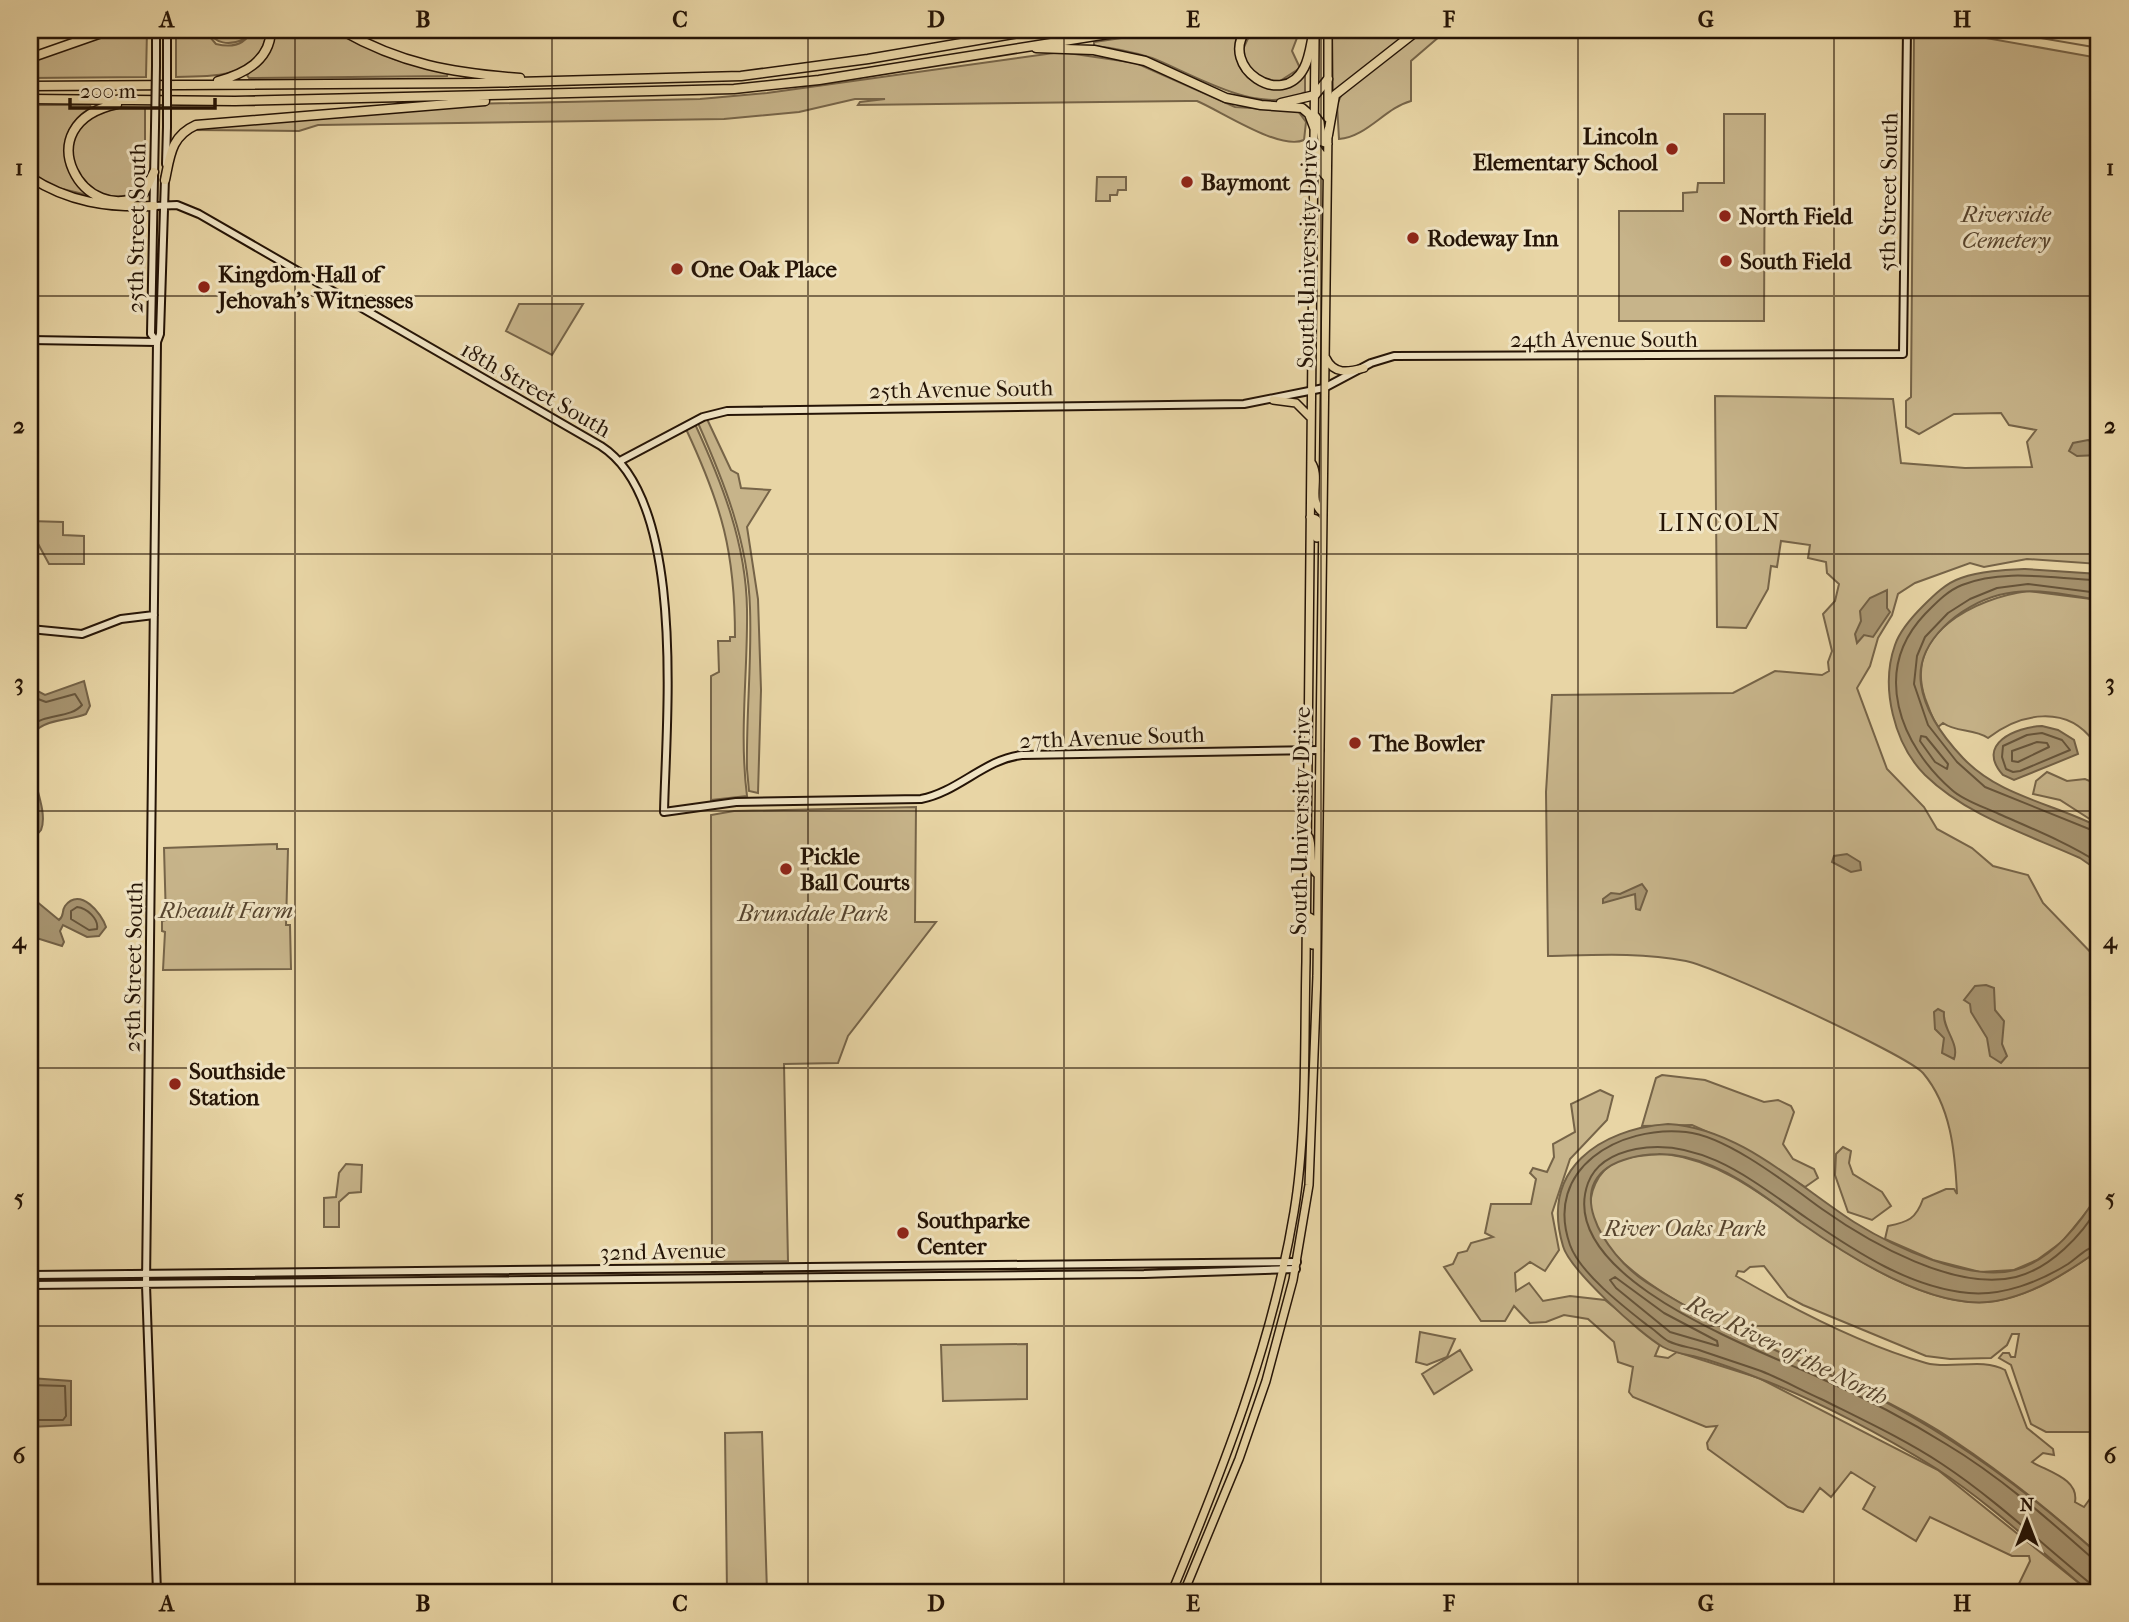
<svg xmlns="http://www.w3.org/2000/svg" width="2129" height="1622" font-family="'IM FELL French Canon',serif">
  <rect width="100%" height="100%" fill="#e8d5a5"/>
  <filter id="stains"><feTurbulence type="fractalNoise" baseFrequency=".00286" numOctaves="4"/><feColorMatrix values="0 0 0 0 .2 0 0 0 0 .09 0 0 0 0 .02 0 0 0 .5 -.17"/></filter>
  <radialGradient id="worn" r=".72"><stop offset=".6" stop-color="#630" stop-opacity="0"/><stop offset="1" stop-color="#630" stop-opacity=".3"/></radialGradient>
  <path fill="#c7b48a" stroke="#766448" stroke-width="2" d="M116 30H147L146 77 30 78V60Z
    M176 30H204L216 44C232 48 245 45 252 30H267C261 79 215 76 176 77Z
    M207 30H249L244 39C229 46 215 44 207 30Z
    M273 30H335L394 59 448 73 447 76 249 78 247 75 267 55Z
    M1176 30H1242C1216 75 1282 111 1305 72V92C1261 118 1193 74 1152 58 1133 52 1114 48 1094 46V42Z
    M1252 30H1300L1292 51 1300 68 1280 81C1260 81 1245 70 1243 49Z
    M1332 30H1413L1333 93Z
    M1422 30H1447L1411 61V101C1385 108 1367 137 1339 139L1337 104 1342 94Z
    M1914 30H1941L2099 58V564L2027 559 1984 567 1970 563 1915 583 1898 594 1892 615 1878 638 1870 666 1857 688 1887 769 1924 807 1937 829 1972 848 1993 866 2028 875 2043 903 2099 961V1192L2089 1209 2063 1241 2037 1260 2014 1270 1980 1272 1933 1260 1885 1239 1888 1226C1908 1222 1916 1219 1923 1199L1946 1189H1954L1957 1194C1955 1152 1951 1106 1923 1073 1907 1055 1714 966 1686 961 1640 952 1594 955 1548 956L1546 792 1552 695 1733 693 1775 671 1822 675 1829 671 1828 662 1832 651 1823 614 1835 601 1839 584 1827 573 1826 562 1808 558 1810 545 1781 541 1777 567 1771 566 1768 589 1746 628 1717 627 1715 396 1893 399 1901 463 1965 468 2032 467 2027 442 2036 430 2009 425 2001 413 1954 414 1919 434 1906 427V401L1911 397Z
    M1061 52 1136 63 1235 107 1298 111 1306 122 1304 140C1280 151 1221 111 1197 101H1187L858 105 860 102 885 99H855L799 112 724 119 318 125 299 131 195 130 197 127 468 104 700 99 767 93Z
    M30 105H90L91 108C49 131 61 188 104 199L54 187 30 174Z
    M110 107 145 108V181L139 192C104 205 77 188 72 153 71 142 73 130 81 122 87 116 102 111 110 107Z
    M1724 114H1765L1764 321H1619V211H1683V193L1697 192 1698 183H1724Z
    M1097 177H1126V190H1118L1117 195H1110V201H1096Z
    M519 304H583L552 355 506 331Z
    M707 419 731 470 738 474 741 488 770 490 747 527 758 599 761 690 758 793 749 791 747 769C746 715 752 661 750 608 748 541 724 482 698 423Z
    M695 424C722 483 746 543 747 609 748 671 739 733 747 796L711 800V676L719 672 718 641H730V637H735C735 552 722 506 686 429Z
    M30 521 63 522V535L84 536V564H49L36 540 30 536Z
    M2028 591 2099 600V741L2094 742C2067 704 2020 713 1988 738 1973 728 1957 733 1943 723L1938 727C1932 719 1929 708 1925 698 1903 633 1976 598 2028 591Z
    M2047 772 2067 781 2085 779 2099 785V825L2060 800 2033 794 2036 781Z
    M916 807 915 922H936L848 1036 838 1063 784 1064 788 1261 712 1262 711 815 734 811Z
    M277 844V849H288L286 925H290L291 969 163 970 165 932 162 931V921L166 920 164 848Z
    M1662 1075 1705 1080 1764 1102 1778 1100 1791 1106 1794 1112 1783 1144 1793 1159 1814 1169 1818 1178 1805 1187 1739 1146 1692 1125 1642 1126 1656 1078Z
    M1600 1090 1613 1096 1607 1120 1570 1159 1552 1213 1559 1250 1545 1271 1530 1262 1515 1273 1516 1291 1529 1283 1543 1301 1570 1296 1605 1300 1660 1344 1655 1356 1668 1358 1677 1352 1759 1378 1938 1470 2090 1592H2015L2030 1561 2029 1556H2012L1930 1517 1916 1541 1863 1509 1875 1487 1851 1472 1831 1497 1820 1488 1803 1512 1788 1507 1708 1449 1707 1443 1717 1426 1706 1427 1633 1397 1629 1392 1633 1367 1618 1362 1614 1342 1588 1319 1564 1315 1546 1322 1530 1323 1514 1306 1505 1321H1481L1444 1267 1453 1264 1458 1253 1467 1251 1471 1243 1493 1237 1485 1233 1491 1204H1531L1536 1179 1530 1173 1533 1168 1547 1172 1554 1157 1553 1144 1575 1132 1571 1104Z
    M1843 1147 1851 1151 1849 1163 1853 1174 1882 1192 1891 1206 1872 1220 1848 1212 1835 1175 1836 1154Z
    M1666 1154C1719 1161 1760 1193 1802 1223 1850 1257 1933 1311 1995 1301 2033 1295 2068 1272 2099 1250V1432H2046L2031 1424 2011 1365 1999 1358 2003 1353H2009L2011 1357H2015L2019 1334H2012L2007 1345 1991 1358 1950 1359 1926 1356 1803 1305 1788 1297 1764 1266 1750 1267 1744 1272 1738 1271 1736 1276C1793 1309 1861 1345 1926 1363 1950 1370 1982 1357 2005 1370L2027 1428 2053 1449 2054 1455 2043 1453 2032 1462C2049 1472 2079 1479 2075 1502L2084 1507 2092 1496 2099 1494V1555C2054 1514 2004 1474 1953 1440 1914 1414 1869 1393 1826 1373 1773 1347 1544 1265 1599 1177 1613 1155 1643 1155 1666 1154Z
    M346 1164 362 1165 361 1192 349 1193 339 1202V1227H324V1198L336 1197 339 1173Z
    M1420 1332 1455 1339 1447 1357 1427 1365 1416 1362Z
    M1027 1344V1399L943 1401 941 1345Z
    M1460 1350 1472 1370 1434 1394 1422 1374Z
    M762 1432 767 1592H727L725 1433Z"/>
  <path fill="#a6936f" stroke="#726045" stroke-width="2" d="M2088 440 2099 445V455L2077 456 2069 451 2073 443Z
    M2025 569 2099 574V600C2066 595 2032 586 1999 595 1961 605 1915 641 1921 684 1925 712 1944 738 1963 758 2000 797 2053 803 2099 827V871L2080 858C2027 834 1967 816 1925 775 1894 744 1880 687 1895 645 1900 630 1912 617 1923 606 1934 595 1946 583 1961 578 1981 571 2004 570 2025 569Z
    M1887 590V608L1890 612 1873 637 1864 635 1857 643 1855 634 1861 621 1860 611 1870 598Z
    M84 681 90 706 86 714C72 720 51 719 39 728 12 749 52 804 41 830 38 834 33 838 30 842V687L45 695Z
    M2042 726 2058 730 2074 740 2078 754 2014 780 2003 775C1975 744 2016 727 2042 726Z
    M1847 854 1860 862 1861 870 1851 872 1832 862 1834 856Z
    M1642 884 1647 891 1640 910 1636 909 1635 894 1603 903V899L1611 893 1620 894Z
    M30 896 59 920C65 915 61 912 65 906 80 886 102 914 106 927L99 936 87 937 63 925 60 931 64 942 62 946 30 936Z
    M1986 985 1994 988 1995 1010 2004 1021 2002 1044 2007 1056 2001 1063 1990 1056 1987 1038 1971 1012 1970 1004 1964 1000 1975 986Z
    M1938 1009 1944 1012C1942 1029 1960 1043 1954 1059L1942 1053 1944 1038 1935 1029 1934 1012Z
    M1668 1124C1739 1128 1797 1185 1854 1222 1894 1247 1968 1282 2015 1270 2052 1260 2081 1223 2099 1192V1250C2068 1272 2034 1294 1996 1301 1934 1312 1849 1257 1801 1223 1766 1197 1729 1167 1685 1157 1668 1153 1647 1153 1630 1158 1554 1178 1605 1255 1646 1282 1716 1328 1795 1357 1870 1394 1954 1436 2029 1492 2099 1555V1592H2090C2040 1551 1992 1505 1937 1469 1886 1437 1815 1399 1758 1378 1738 1370 1714 1361 1693 1356 1683 1354 1672 1352 1663 1347 1641 1335 1569 1269 1563 1246 1540 1169 1600 1129 1668 1124Z
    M30 1378 71 1381V1425L30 1427Z"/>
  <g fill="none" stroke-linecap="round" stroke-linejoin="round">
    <path stroke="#66543a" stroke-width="2" d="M2099 580C2055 579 2004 568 1962 585 1947 591 1936 603 1925 614 1871 671 1900 745 1952 790 1964 801 1984 807 1999 814 2033 829 2068 843 2099 863
      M2099 593 2028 584 1997 588 1970 599 1948 613 1925 637 1917 656 1914 684 1928 725 1957 762 1985 787 2099 833
      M30 696 46 702 75 694 82 705C70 719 44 713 30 727
      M2042 733 2062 740 2070 750 2020 771 2013 772 2006 769 2002 757 2003 746 2027 735Z
      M1921 736 1926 737 1948 764 1947 769 1935 762 1920 741Z
      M2037 742 2047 743 2049 747 2018 762 2012 761V751Z
      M77 907C87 908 99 919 97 929L89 930 71 919V911Z
      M2099 1245C2087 1247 2078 1257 2068 1264 2039 1282 2003 1296 1969 1293 1911 1288 1856 1252 1808 1219 1758 1185 1702 1136 1636 1149 1616 1153 1596 1162 1588 1183 1554 1277 1757 1349 1820 1378 1863 1397 1906 1419 1946 1444 1998 1475 2047 1518 2092 1558L2099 1559
      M1615 1277 1664 1313 1717 1341 1718 1346 1670 1332 1616 1288 1610 1280Z
      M30 1385 65 1386 66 1416 63 1420H30
      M2094 1592 2091 1584C2042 1544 1995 1499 1942 1464 1904 1439 1861 1419 1821 1399 1801 1390 1781 1379 1761 1371 1741 1364 1719 1357 1699 1350 1689 1347 1678 1346 1668 1341 1661 1337 1654 1329 1647 1325 1624 1307 1580 1273 1570 1245 1543 1168 1620 1125 1686 1132 1727 1136 1789 1185 1822 1209 1870 1243 1956 1292 2016 1277 2051 1268 2082 1235 2099 1206"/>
    <path stroke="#726045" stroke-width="2" d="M1994 30 2099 48"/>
    <defs>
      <path id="secondary" d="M156 30V66
        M167 30V66
        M155 127 151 334 157 342
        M166 164 167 127
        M154 206 177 205 199 214 601 446C687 501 666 720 664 812L736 802 921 799C958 792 985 759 1022 755L1320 750
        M30 340 157 342
        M620 461 703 417 727 411 1244 404 1324 388 1371 363 1394 356 1903 354 1907 30
        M30 629 82 634 121 619 154 615
        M30 1275 1297 1262
        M30 1285 1144 1274 1296 1269
        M157 1592 146 1285 157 342 160 334 165 178"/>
      <path id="primary" d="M1328 30V118
        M1314 114 1320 122 1322 142 1328 144
        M1313 143 1322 155 1321 171 1327 178
        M1326 358C1334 375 1348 372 1364 368
        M1273 400 1296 403 1311 418
        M1311 462C1322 477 1307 500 1322 512
        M1310 517 1316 519 1317 538
        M1309 837C1314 850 1307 866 1318 875
        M1306 915 1313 919 1312 945
        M1172 1592C1223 1469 1272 1345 1294 1212 1307 1134 1304 1042 1306 962L1315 39
        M1184 1592 1239 1459 1266 1381 1293 1280 1309 1185 1317 976 1328 130"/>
      <path id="highway" d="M341 30C401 64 452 73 520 78
        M1246 30C1219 67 1282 110 1304 68 1310 57 1311 42 1314 30
        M1036 48 1094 50 1145 61 1226 98 1261 105 1302 108 1309 114 1314 127
        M30 58 110 30
        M218 81C244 74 270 61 271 30
        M30 86 477 83 741 76 868 59 1037 30
        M30 99 235 101 734 89 819 80 1133 30
        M1281 103 1315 95 1328 79
        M117 104C23 124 85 231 144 193L154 172
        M1328 135 1335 95 1418 30
        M30 177C68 202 108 208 154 206
        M165 180C170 156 171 136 196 125L485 101"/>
    </defs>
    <use href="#secondary" stroke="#251406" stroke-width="10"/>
    <use href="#primary" stroke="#251406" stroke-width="10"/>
    <use href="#highway" stroke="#251406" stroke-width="11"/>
    <use href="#secondary" stroke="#f0e4c4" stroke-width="6"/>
    <use href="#primary" stroke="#e8d5a5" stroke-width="7"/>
    <use href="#highway" stroke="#e8d5a5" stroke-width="8"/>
    <defs>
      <path id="secondary-bridge" d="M155 127 156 66
        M167 127V66"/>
    </defs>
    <use href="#secondary-bridge" stroke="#251406" stroke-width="10" stroke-linecap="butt"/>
    <use href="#secondary-bridge" stroke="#f0e4c4" stroke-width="6"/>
  </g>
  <path fill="none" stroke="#251406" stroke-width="2" stroke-opacity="0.55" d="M295 30V1592M552 30V1592M808 30V1592M1064 30V1592M1321 30V1592M1578 30V1592M1834 30V1592M30 296H2099M30 554H2099M30 811H2099M30 1068H2099M30 1326H2099"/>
  <g fill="#8f2418" stroke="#f0e4c4" stroke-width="2.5">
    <circle cx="1672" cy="149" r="7"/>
    <circle cx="1187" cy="182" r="7"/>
    <circle cx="1725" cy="216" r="7"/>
    <circle cx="1413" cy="238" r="7"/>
    <circle cx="1726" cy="261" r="7"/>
    <circle cx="677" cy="269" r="7"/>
    <circle cx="204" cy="287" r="7"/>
    <circle cx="1355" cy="743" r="7"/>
    <circle cx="786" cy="869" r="7"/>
    <circle cx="175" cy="1084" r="7"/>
    <circle cx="903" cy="1233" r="7"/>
  </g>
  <g text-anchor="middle" stroke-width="6" stroke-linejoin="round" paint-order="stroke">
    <g font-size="23" font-weight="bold" fill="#251406" stroke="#f0e4c4" text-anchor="start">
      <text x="1658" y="144" text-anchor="end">Lincoln<tspan x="1658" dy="26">Elementary School</tspan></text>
      <text x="1201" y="190">Baymont</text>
      <text x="1739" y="224">North Field</text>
      <text x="1427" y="246">Rodeway Inn</text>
      <text x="1740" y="269">South Field</text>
      <text x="691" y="277">One Oak Place</text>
      <text x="218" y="282">Kingdom Hall of<tspan x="218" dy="26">Jehovah's Witnesses</tspan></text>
      <text x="1369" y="751">The Bowler</text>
      <text x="800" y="864">Pickle<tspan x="800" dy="26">Ball Courts</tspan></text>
      <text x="189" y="1079">Southside<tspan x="189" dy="26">Station</tspan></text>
      <text x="917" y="1228">Southparke<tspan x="917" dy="26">Center</tspan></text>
    </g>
    <g font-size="23" fill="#251406" stroke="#f0e4c4">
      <text transform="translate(1888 192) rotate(-89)" y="8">5th Street South</text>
      <text transform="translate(136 228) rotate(-89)" y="8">25th Street South</text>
      <text transform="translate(1307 254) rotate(-89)" y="8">South University Drive</text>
      <text x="1604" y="347">24th Avenue South</text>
      <text transform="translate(536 389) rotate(30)" y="8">18th Street South</text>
      <text transform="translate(961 389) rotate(-1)" y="8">25th Avenue South</text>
      <text transform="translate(1112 737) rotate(-2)" y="8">27th Avenue South</text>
      <text transform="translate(1300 821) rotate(-89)" y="8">South University Drive</text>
      <text transform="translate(133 967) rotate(-89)" y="8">25th Street South</text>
      <text transform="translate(663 1251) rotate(-1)" y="8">32nd Avenue</text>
    </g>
    <g font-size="23" font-style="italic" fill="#56442e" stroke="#f0e4c4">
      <text x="2006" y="222">Riverside<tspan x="2006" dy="26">Cemetery</tspan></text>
      <text x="226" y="918">Rheault Farm</text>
      <text x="813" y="921">Brunsdale Park</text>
      <text x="1685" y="1236">River Oaks Park</text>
    </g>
    <g font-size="24" letter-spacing="2" fill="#251406" stroke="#f0e4c4">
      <text x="1720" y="531">LINCOLN</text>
    </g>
    <g font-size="24" font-style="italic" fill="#594730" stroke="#f0e4c4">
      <text transform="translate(1787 1350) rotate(26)" y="8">Red River of the North</text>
    </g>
  </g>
  <rect width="2129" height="1622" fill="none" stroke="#e8d5a5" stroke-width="77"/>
  <g transform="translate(2027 1521)" stroke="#f0e4c4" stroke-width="5" paint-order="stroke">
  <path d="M0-5L12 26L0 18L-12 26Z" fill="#251406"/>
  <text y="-10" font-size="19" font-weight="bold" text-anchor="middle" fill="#251406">N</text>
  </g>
  <path d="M70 98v10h145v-10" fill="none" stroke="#251406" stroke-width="3.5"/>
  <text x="80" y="98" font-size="21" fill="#251406" stroke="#f0e4c4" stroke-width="5" paint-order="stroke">200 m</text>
  <rect x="38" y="38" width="2052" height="1546" fill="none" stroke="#251406" stroke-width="2.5"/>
  <g font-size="23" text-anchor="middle" font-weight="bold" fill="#251406">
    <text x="167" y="27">A</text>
    <text x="423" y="27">B</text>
    <text x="680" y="27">C</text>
    <text x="936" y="27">D</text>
    <text x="1193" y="27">E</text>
    <text x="1449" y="27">F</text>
    <text x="1706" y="27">G</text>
    <text x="1962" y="27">H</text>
    <text x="19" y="175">1</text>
    <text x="2110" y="175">1</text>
    <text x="19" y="433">2</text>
    <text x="2110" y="433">2</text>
    <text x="19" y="690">3</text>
    <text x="2110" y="690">3</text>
    <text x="19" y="948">4</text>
    <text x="2110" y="948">4</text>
    <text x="19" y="1205">5</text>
    <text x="2110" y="1205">5</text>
    <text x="19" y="1463">6</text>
    <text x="2110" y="1463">6</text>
    <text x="167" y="1611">A</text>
    <text x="423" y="1611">B</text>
    <text x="680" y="1611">C</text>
    <text x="936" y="1611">D</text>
    <text x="1193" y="1611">E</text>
    <text x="1449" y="1611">F</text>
    <text x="1706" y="1611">G</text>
    <text x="1962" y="1611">H</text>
  </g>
  <rect width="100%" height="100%" filter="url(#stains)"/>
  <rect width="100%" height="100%" fill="url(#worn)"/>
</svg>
